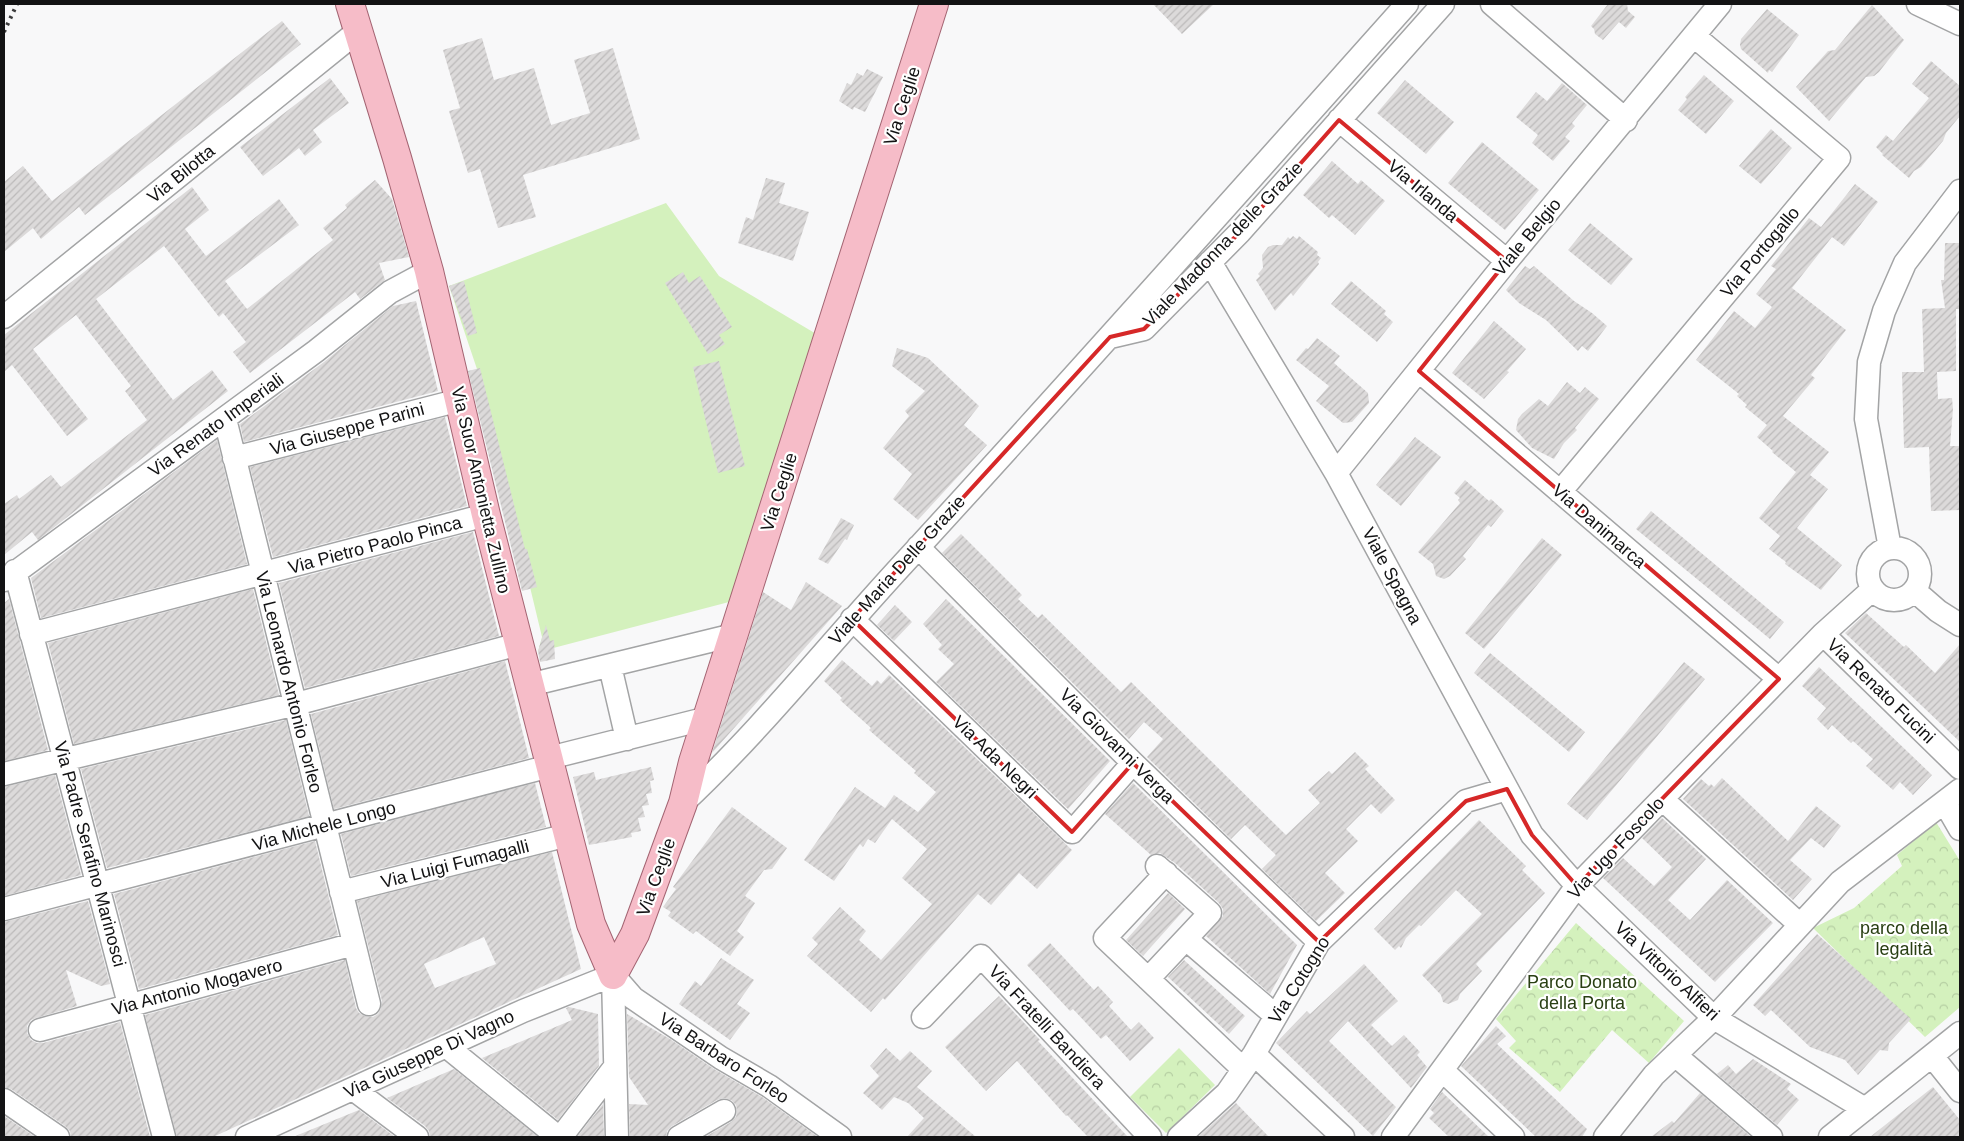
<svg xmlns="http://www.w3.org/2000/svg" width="1964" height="1141" font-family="Arial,sans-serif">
  <defs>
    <pattern id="park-crowns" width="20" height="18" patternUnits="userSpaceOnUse" patternTransform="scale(1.25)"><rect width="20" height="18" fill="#d4f1bd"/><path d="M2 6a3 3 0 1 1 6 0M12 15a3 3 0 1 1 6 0" fill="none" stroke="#b5cea2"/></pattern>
    <pattern id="building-hatch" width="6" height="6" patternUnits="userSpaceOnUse" patternTransform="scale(1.25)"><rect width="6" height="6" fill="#dcdada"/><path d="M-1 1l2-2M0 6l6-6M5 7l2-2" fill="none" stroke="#bcbaba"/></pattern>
  </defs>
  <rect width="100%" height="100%" fill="#f8f8f9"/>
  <path fill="url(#park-crowns)" d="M1936 822 1960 861V1007L1925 1037 1813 928 1854 908 1902 866 1897 855Z
    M1576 923 1684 1021 1649 1063 1612 1030 1560 1092 1509 1048 1516 1041 1496 1019Z
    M1179 1048 1215 1085 1166 1133 1130 1097Z"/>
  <path fill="#d4f1bd" d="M666 203 719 276 818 335 729 602 538 652 542 637 479 375 449 286Z"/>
  <path fill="url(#building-hatch)" fill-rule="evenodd" d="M1153 4H1214L1182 34Z
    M1608 4H1627L1628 11 1635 17 1626 28 1619 22 1603 40 1595 34 1594 29 1591 26Z
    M1872 5 1904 40 1879 72 1874 76 1866 77 1829 121 1796 87 1828 51 1835 50Z
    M1767 9 1799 35 1772 72 1769 70 1768 73 1741 49 1740 45 1741 39Z
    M282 21 301 44 85 215 79 207 41 239 33 228 4 252V182L23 166 52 201Z
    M482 38 494 80 534 68 551 125 590 113 574 60 613 48 640 139 523 175 536 217 498 228 480 169 468 173 449 111 460 108 443 50Z
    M1931 61 1960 86V116L1946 133 1943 141 1921 167 1914 171 1909 178 1882 155 1883 154 1876 147 1886 135 1893 141 1929 98 1912 84Z
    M867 69 883 77 865 112 854 107 853 110 839 101 847 83 851 85 857 73 863 76Z
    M1704 75 1734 101 1706 134 1678 110 1687 99 1685 97Z
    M330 78 349 103 313 130 322 142 305 156 299 148 263 176 240 147Z
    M1405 80 1454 122 1426 154 1377 113Z
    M1562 83 1587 105 1572 123 1575 126 1565 137 1570 141 1553 161 1532 143 1538 135 1516 117 1536 92 1547 101Z
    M1771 129 1792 148 1761 184 1739 166Z
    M1482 142 1539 190 1505 230 1448 183Z
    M1332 161 1358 184 1361 180 1385 201 1355 235 1332 215 1329 218 1303 195Z
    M766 178 785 183 779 203 809 212 793 261 738 243 746 217 753 220Z
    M375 180 392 199 409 257 379 263 385 280 360 299 355 292 250 373 233 352 246 342 223 313 219 317 164 246 96 299 173 400 212 370 228 391 38 540 32 532 4 555V504L17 495 19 499 51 475 61 487 147 420 125 391 131 386 76 315 33 349 88 419 67 436 12 365 4 372V335L192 187 209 210 185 229 206 256 279 199 299 225 225 281 247 309 333 240 323 228 347 208 345 205Z
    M1855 184 1878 202 1844 246 1832 237 1792 288 1846 330 1811 375 1815 378 1783 416 1829 452 1810 475 1828 489 1797 528 1842 565 1821 590 1785 564 1786 562 1769 549 1780 536 1759 518 1796 472 1772 452 1773 451 1757 437 1767 425 1745 407 1747 405 1737 396 1739 394 1696 360 1734 311 1755 328 1772 307 1756 294 1776 269 1771 266 1809 218 1821 227Z
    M1590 223 1633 259 1611 285 1568 250Z
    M1293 236 1297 239 1299 236 1318 252 1317 255 1321 258 1318 262 1319 264 1293 296 1291 293 1275 311 1256 280 1260 276 1258 274 1263 268 1262 255 1268 247 1273 245H1282L1288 237 1290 239Z
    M1945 243H1960V309H1956V371L1937 372 1938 399 1952 398 1953 409 1950 446H1960V510L1931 511 1929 447 1904 448 1902 372H1924L1922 309 1945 308 1941 280H1944Z
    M1525 266 1530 269 1534 266 1574 301 1592 313 1607 326 1588 351 1582 346 1578 351 1546 320 1519 303 1506 290Z
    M683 272 689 283 700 276 732 327 719 335 725 344 708 354 665 283Z
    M464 281 477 333 468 336 449 286Z
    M1351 281 1386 311 1384 314 1393 322 1377 342 1331 304Z
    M416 301 438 391 244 442 240 424 324 362 393 306Z
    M1494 321 1526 349 1507 371 1509 372 1484 399 1452 373Z
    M1317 338 1340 356 1334 363 1368 393 1369 403 1352 422 1343 423 1316 401 1329 386 1296 360 1306 348 1308 349Z
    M897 348 928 358 979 406 964 425 987 445 918 520 893 499 912 474 883 448 909 416 905 411 925 391 892 366Z
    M719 361 745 466 718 473 693 367Z
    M480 368 525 549H527L537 587 522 591 468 371Z
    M1567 382 1580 393 1585 387 1599 399 1575 428 1577 430 1564 443 1554 459 1532 448 1516 430 1518 419 1522 414 1539 399 1548 406Z
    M445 417 467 506 273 557 250 467Z
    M1415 437 1441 457 1401 506 1376 485Z
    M217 440 247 564 41 618 31 578Z
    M1465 480 1489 501 1491 499 1504 511 1491 527 1488 525 1463 556 1466 559 1450 576 1444 579 1436 576 1433 564 1418 552 1460 503 1458 500 1460 498 1454 493Z
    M1651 511 1784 622 1770 639 1636 529Z
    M841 518 854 525 847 540 845 539 828 564 818 559Z
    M473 532 499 636 305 688 279 583Z
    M961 534 1022 595 1018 599 1038 618 1042 614 1121 692 1131 682 1286 835 1320 803 1308 790 1329 771 1332 774 1355 752 1369 766 1365 769 1395 800 1381 814 1371 804 1346 829 1358 841 1325 873 1345 893 1316 921 1262 869 1276 855 1245 825 1231 839 1147 757 1163 739 1144 722 1129 739 942 553Z
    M1542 538 1562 555 1484 649 1465 633Z
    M806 582 842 606 712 753 763 592 791 610Z
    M253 589 279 695 74 744 48 643Z
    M9 599 48 750 4 761V603Z
    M946 599 1110 761 1068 809 936 682 954 664 938 649 942 645 923 624Z
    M895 605 912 622 894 641 877 625Z
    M1866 613 1904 647 1906 645 1935 673 1960 644V742L1845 633Z
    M546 625 550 641 554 640 555 659 540 662 538 651Z
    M1490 653 1585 732 1569 752 1474 673Z
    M842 660 872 686 877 680 881 684 889 675 1072 850 1037 889 1019 873 991 905 978 894 885 1000 883 998 871 1012 807 956 818 944 812 938 840 907 866 931 859 940 881 960 932 904 902 878 927 849 892 819 875 843 868 839 863 847 860 844 834 881 804 860 855 787 885 808 894 795 918 812 936 792 914 773 916 771 869 730 871 728 840 700 842 698 824 681Z
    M505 661 529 758 334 809 311 714Z
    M1684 662 1705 679 1587 820 1567 804Z
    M1819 667 1932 775 1913 795 1900 782 1893 790 1866 766 1873 759 1853 741 1851 743 1832 725 1828 730 1817 719 1826 708 1802 686Z
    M286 720 309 816 107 868 81 769Z
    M651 767 654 780 650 781 652 793 646 794 649 805 642 806 645 817 638 818 641 831 631 833 632 837 589 845 573 777 594 772 596 780Z
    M55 775 81 875 4 896V787Z
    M1722 778 1788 841 1816 806 1841 826 1824 848 1811 838 1790 860 1812 879 1793 900 1683 799 1701 779 1709 786 1711 784 1714 787Z
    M535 783 546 827 351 876 341 834Z
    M1133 783 1297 945 1270 994 1206 936 1223 916V909L1219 903 1175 863 1160 853 1151 855 1105 814Z
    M732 807 787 848 772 869 764 870 745 896 755 903 737 931 744 937 730 956 696 931 693 934 668 916 671 912 663 907 676 889 673 887Z
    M1662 818 1706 859 1668 900 1690 920 1727 880 1773 923 1715 982 1603 878 1623 858 1654 886 1672 867 1642 838Z
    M1479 820 1526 866 1522 870 1545 893 1476 964 1482 971 1460 994 1458 1000 1448 1004 1443 1002 1441 995 1422 975 1482 914 1456 890 1421 926 1419 925 1406 938 1401 948 1399 946 1395 950 1374 929Z
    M315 841 338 935 139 989 114 894Z
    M552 852 581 969 213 1137H177L145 1015 345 960 356 1008 359 1013 365 1016 373 1017 378 1014 381 1008 382 1001 357 901ZM484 937 496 964 435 988 424 964Z
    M1168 893 1185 909 1143 956 1126 940Z
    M88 901 110 984 101 986 66 970 77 1006 36 1018 31 1020 27 1026V1033L31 1040 37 1043H43L120 1022 150 1137H71L70 1131 65 1126 11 1089 4 1087V922Z
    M1817 934 1911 1019 1889 1043 1888 1051 1880 1050 1858 1075 1845 1060 1810 1047 1771 1010 1765 1016 1753 1005Z
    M1050 943 1094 990 1098 986 1113 1002 1109 1006 1131 1030 1139 1022 1154 1038 1130 1061 1106 1035 1101 1039 1073 1009 1070 1011 1027 965Z
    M721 958 754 980 737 1004 750 1013 730 1040 679 1004 695 981 701 986Z
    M1184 960 1245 1016 1229 1034 1168 977Z
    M1364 964 1398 1001 1371 1025 1392 1046 1404 1035 1420 1052 1417 1055 1427 1067 1411 1088 1348 1021 1329 1041 1396 1107 1373 1136 1276 1043 1307 1011 1310 1014Z
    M999 996 1040 1040 1038 1041 1128 1137H1088L1067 1115 1066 1116 1017 1061 986 1091 945 1047Z
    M569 1007 598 1014 599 1066 558 1120 482 1058 572 1020 566 1008Z
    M627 1014 670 1039 714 1069 762 1097 818 1137H705L731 1122 736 1117 737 1111 736 1105 731 1100 724 1098 717 1100 672 1126 667 1131 666 1137H630L629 1104 648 1105 629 1077Z
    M1496 1026 1506 1036 1497 1044 1587 1129 1582 1137H1536L1461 1066Z
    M886 1048 900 1061 910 1051 932 1071 917 1087 976 1137H907L924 1118 908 1103 894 1097 882 1110 863 1093 879 1076 870 1066Z
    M1753 1059 1791 1084 1787 1089 1799 1100 1777 1125 1717 1074 1728 1065 1736 1074Z
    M454 1069 538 1137H430L429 1131 425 1126 387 1098Z
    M1933 1087 1960 1120V1137H1870Z
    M1442 1092 1489 1137H1449L1429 1118 1434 1113 1430 1109Z
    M1700 1093 1751 1137H1651L1672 1121 1674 1123Z
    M1236 1103 1269 1137H1198Z
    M603 1104 604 1137H577Z
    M359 1110 395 1137H293Z
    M4 1116 35 1137H4Z"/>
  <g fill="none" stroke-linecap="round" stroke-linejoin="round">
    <defs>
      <path id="minor" d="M1492 4 1626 120
        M1918 4 1960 24
        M1339 120 1507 261
        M1210 262 1336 473 1532 835 1577 886 1714 1018 1865 1109
        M4 317 358 31
        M1110 337 1144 329 1240 232 1443 4
        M1419 371 1779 679
        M225 419 369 1004
        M234 458 460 400
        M1336 473 1507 261 1720 4
        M1560 492 1839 158 1694 36
        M918 547 1133 763 1319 942
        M1868 574a26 26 0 1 1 52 0a26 26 0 1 1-52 0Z
        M1890 548 1866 419 1869 362 1884 311 1905 263 1960 191
        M15 571 164 1137
        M5 580 316 351 390 292 429 271
        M1915 591 1938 611 1960 625
        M852 619 1072 832 1133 763
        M31 634 486 515
        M1823 634 1960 768
        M610 666 627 739
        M529 685 734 635
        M549 758 708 718
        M4 774 296 704 519 644
        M1662 799 1800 925
        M683 803C762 729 830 643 903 564 1073 379 1240 191 1407 4
        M1945 803 1960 829
        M1166 873 1105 938 1243 1069
        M341 892 568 835
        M4 909 550 766
        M1186 939 1276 1016
        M613 975 633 998 721 1058 769 1086 840 1137
        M613 975 617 1137
        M1148 979 1210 913 1157 866
        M923 1017 981 956 1150 1137
        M40 1030 354 944
        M446 1046 558 1137
        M1254 1054 1343 1137
        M1675 1055 1771 1137
        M1932 1056 1960 1091
        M1442 1070 1513 1137
        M353 1089 417 1137
        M4 1100 58 1137
        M247 1137 523 1011 613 975
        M561 1137 614 1068
        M679 1137 724 1111
        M1179 1137 1227 1093 1254 1054 1319 942 1466 801 1507 789
        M1393 1137 1577 886 1823 634 1873 589
        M1605 1137 1654 1075 1714 1018 1840 882 1960 790
        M1830 1137 1960 1033"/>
      <path id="major" d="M350 4 397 158 429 271 486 515 591 924 613 975
        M613 975 635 934 683 803 693 762 934 4"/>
    </defs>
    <use href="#minor" stroke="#a3a4a5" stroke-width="25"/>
    <use href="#major" stroke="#a36472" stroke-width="30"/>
    <use href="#minor" stroke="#fff" stroke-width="22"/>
    <use href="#major" stroke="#f6bcc8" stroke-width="28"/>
    <path stroke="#3c3c3d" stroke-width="4" stroke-dasharray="2.5 5" stroke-linecap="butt" d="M4 32 17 4"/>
  </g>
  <path fill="none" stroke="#d62828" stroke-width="4" stroke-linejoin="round" d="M1339 120 1507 261 1419 371 1779 679 1577 886 1532 835 1507 789 1466 801 1319 942 1133 763 1072 832 852 619 1110 337 1144 329 1240 232Z"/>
  <g text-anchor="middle" stroke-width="4.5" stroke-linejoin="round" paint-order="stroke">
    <g font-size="18" fill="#131314" stroke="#fff">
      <text transform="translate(902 106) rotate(-72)" y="6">Via Ceglie</text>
      <text transform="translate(181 174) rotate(-39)" y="6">Via Bilotta</text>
      <text transform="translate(1423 191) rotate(40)" y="6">Via Irlanda</text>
      <text transform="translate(1527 237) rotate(-50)" y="6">Viale Belgio</text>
      <text transform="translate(1223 244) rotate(-46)" y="6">Viale Madonna delle Grazie</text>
      <text transform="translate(1760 252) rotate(-50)" y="6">Via Portogallo</text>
      <text transform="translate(216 425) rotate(-36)" y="6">Via Renato Imperiali</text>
      <text transform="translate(347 429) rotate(-15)" y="6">Via Giuseppe Parini</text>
      <text transform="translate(481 490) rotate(77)" y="6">Via Suor Antonietta Zullino</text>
      <text transform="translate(779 492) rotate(-72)" y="6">Via Ceglie</text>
      <text transform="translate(1599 526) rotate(41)" y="6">Via Danimarca</text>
      <text transform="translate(375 545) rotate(-15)" y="6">Via Pietro Paolo Pinca</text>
      <text transform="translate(897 570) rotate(-48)" y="6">Viale Maria Delle Grazie</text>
      <text transform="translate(1392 576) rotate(62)" y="6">Viale Spagna</text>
      <text transform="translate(289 682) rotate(76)" y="6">Via Leonardo Antonio Forleo</text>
      <text transform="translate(1881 691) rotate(44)" y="6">Via Renato Fucini</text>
      <text transform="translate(1117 746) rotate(45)" y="6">Via Giovanni Verga</text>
      <text transform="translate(995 757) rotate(44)" y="6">Via Ada Negri</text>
      <text transform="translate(324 826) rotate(-15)" y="6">Via Michele Longo</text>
      <text transform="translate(1616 848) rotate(-47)" y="6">Via Ugo Foscolo</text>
      <text transform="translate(90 854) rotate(75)" y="6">Via Padre Serafino Marinosci</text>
      <text transform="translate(455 864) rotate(-14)" y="6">Via Luigi Fumagalli</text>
      <text transform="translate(656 877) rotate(-70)" y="6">Via Ceglie</text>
      <text transform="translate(1667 971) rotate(43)" y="6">Via Vittorio Alfieri</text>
      <text transform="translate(1299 980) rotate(-58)" y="6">Via Cotogno</text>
      <text transform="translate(197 987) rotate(-15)" y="6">Via Antonio Mogavero</text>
      <text transform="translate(1047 1027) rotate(47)" y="6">Via Fratelli Bandiera</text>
      <text transform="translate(429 1054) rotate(-25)" y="6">Via Giuseppe Di Vagno</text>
      <text transform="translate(724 1058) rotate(33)" y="6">Via Barbaro Forleo</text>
    </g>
    <g font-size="18" fill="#293f13" stroke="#fff">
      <text x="1904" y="934">parco della<tspan x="1904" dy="21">legalità</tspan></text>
      <text x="1582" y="988">Parco Donato<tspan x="1582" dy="21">della Porta</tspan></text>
    </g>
  </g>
  <rect width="1964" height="1141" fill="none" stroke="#131314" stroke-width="10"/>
</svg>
